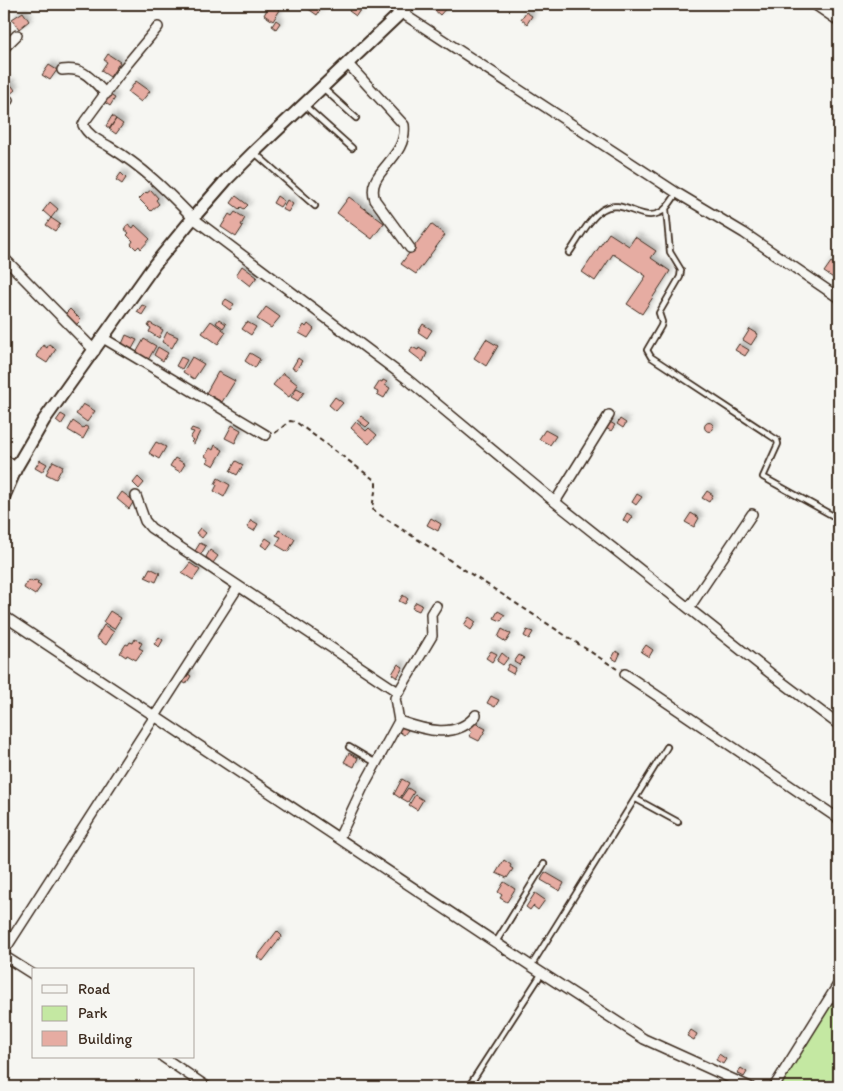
<svg xmlns="http://www.w3.org/2000/svg" width="843" height="1091" font-family="Itim,sans-serif">
  <defs>
    <filter id="shadow"><feDropShadow dx="3.5" dy="-3.5" stdDeviation="2.5" flood-color="#0004"/></filter>
  </defs>
  <rect width="100%" height="100%" fill="#f6f6f2"/>
  <filter id="ink" filterUnits="userSpaceOnUse"><feTurbulence type="fractalNoise" baseFrequency=".02" numOctaves="2"/><feDisplacementMap in="SourceGraphic" scale="10" xChannelSelector="R" yChannelSelector="G"/><feConvolveMatrix kernelMatrix="1 2 1 2 8 2 1 2 1" color-interpolation-filters="sRGB"/></filter>
  <g filter="url(#ink)">
    <path fill="#c4e8a2" stroke="#808960" d="M839 987V1087H775Z"/>
    <path fill="#e6aca2" stroke="#3b2a1e" filter="url(#shadow)" d="M270 4 280 10 273 21 264 15Z
      M309 4H324L317 15 307 8Z
      M436 4H445L448 6 440 15 432 8Z
      M353 5 360 10 356 16 349 11Z
      M23 12 29 21 19 29 12 19Z
      M526 12 532 16 527 24 521 19Z
      M276 20 280 23 276 29 272 26Z
      M108 54 120 62 110 77 101 71 107 62 104 60Z
      M49 65 57 70 50 80 42 75Z
      M136 81 150 91 141 102 128 92Z
      M9 82 15 90 8 96 4 90V86Z
      M108 94 115 98 110 106 103 101Z
      M112 116 116 119 110 129 106 126Z
      M116 119 123 124 116 134 109 129Z
      M121 173 126 178 122 184 116 180Z
      M151 190 158 198 156 200 159 204 151 211 139 199 146 192 147 193Z
      M236 196 248 205 244 209 241 207 239 209 231 203Z
      M277 196 284 201 280 207 273 203Z
      M349 197 384 223 372 239 337 213Z
      M287 200 293 204 288 212 282 209Z
      M50 202 58 209 51 218 43 211Z
      M235 212 245 218 241 225 243 226 236 237 221 227 229 214 232 216Z
      M51 218 60 224 55 231 46 225Z
      M128 224 133 228 135 225 150 239 141 249 139 246 136 249 131 244 133 241 127 235 129 233 124 229Z
      M431 224 445 235 416 274 401 264Z
      M609 233 629 246 635 237 656 251 651 258 670 271 642 314 627 304 646 276 613 254 595 281 582 272Z
      M831 262 839 267V272L835 279 824 272Z
      M242 266 257 277 250 286 236 275Z
      M226 299 234 304 230 310 222 304Z
      M142 305 147 307 142 315 137 312Z
      M266 307 280 317 271 328 257 319Z
      M70 309 81 320 76 325 65 314Z
      M219 319 226 324 223 328 216 323Z
      M211 321 226 332 218 344 202 333Z
      M247 322 256 327 251 335 242 329Z
      M150 323 163 330 159 338 149 332 151 328 148 326Z
      M308 324 314 329 308 338 299 333 304 325 306 327Z
      M423 324 432 330 427 338 418 332Z
      M750 329 758 334 751 345 743 340Z
      M167 332 178 337 172 348 162 342Z
      M126 335 137 340 132 349 122 344Z
      M144 339 156 346 148 360 136 353Z
      M486 339 498 346 486 366 474 358Z
      M49 344 56 349 47 363 36 356 43 345 47 348Z
      M739 344 749 350 745 356 735 350Z
      M158 347 168 353 163 361 154 355Z
      M412 347 418 350 419 348 427 353 423 362 410 352Z
      M250 353 260 359 255 368 245 361Z
      M181 357 187 360 182 369 176 366Z
      M192 357 204 364 194 379 183 372Z
      M298 358 302 361 296 370 292 368Z
      M218 372 235 381 222 402 206 393Z
      M283 373 298 385 289 397 273 385Z
      M383 380 387 382 385 385 390 388 384 398 377 394 378 392 374 390 380 381 382 382Z
      M297 388 304 392 298 401 291 397Z
      M335 397 343 403 336 411 329 405Z
      M83 404 95 411 87 422 76 414Z
      M61 414 66 417 61 425 56 421Z
      M361 416 370 423 366 427 357 420Z
      M620 419 626 423 623 428 617 424Z
      M73 421 83 428 85 426 89 428 83 439 68 430Z
      M608 421 615 425 611 431 604 427Z
      M356 422 366 431 369 428 377 435 369 444 351 428Z
      M704.5 427a4.5 4.5 0 1 1 9 0a4.5 4.5 0 1 1-9 0Z
      M232 425 241 430 235 443 225 438Z
      M192 428 200 431 194 444 191 442 193 440 190 438 194 432 190 431Z
      M545 430 556 436 550 445 539 439Z
      M156 442 166 447 159 459 149 453Z
      M215 445 223 450 214 466 207 462 209 459 205 456 210 448 213 450Z
      M175 458 185 464 180 472 170 466Z
      M40 460 47 464 42 472 35 468Z
      M53 461 63 466 56 479 46 474Z
      M236 461 243 465 237 475 230 471Z
      M138 477 144 483 139 489 133 483Z
      M218 478 230 485 224 497 214 491 217 485 215 484Z
      M707 491 713 495 709 502 702 498Z
      M122 492 134 501 129 509 117 499Z
      M637 494 642 497 636 505 632 502Z
      M627 513 633 517 628 524 623 520Z
      M691 513 699 518 694 527 685 522Z
      M431 518 441 524 438 531 427 525Z
      M251 520 258 524 254 531 247 527Z
      M200 528 206 533 202 538 196 533Z
      M279 530 295 539 288 552 276 545 281 537 276 535Z
      M266 538 272 542 267 549 261 545Z
      M200 543 206 546 201 554 195 551Z
      M210 550 218 556 213 563 206 557Z
      M190 563 200 570 193 580 182 573Z
      M150 568 160 573 156 582 145 577Z
      M28 580 33 582 35 580 39 582 37 584 41 586 35 595 24 588Z
      M403 595 408 599 405 604 399 601Z
      M416 602 422 605 419 611 412 608Z
      M110 611 121 618 114 629 103 622Z
      M498 611 505 615 501 621 494 618Z
      M469 617 476 622 471 630 464 625Z
      M104 625 114 632 106 645 96 638Z
      M502 629 511 634 506 642 498 637Z
      M527 630 533 632 529 639 524 636Z
      M159 637 163 640 159 647 154 644Z
      M135 639 142 643 139 648 143 650 136 660 127 655 126 657 120 653 126 644 128 645 130 642 133 643Z
      M646 645 653 650 649 657 641 652Z
      M491 651 497 654 492 662 486 658Z
      M616 651 620 654 617 661 612 658Z
      M502 653 508 658 503 665 497 661Z
      M519 655 524 658 519 665 514 662Z
      M398 664 403 667 397 678 392 674Z
      M509 664 516 668 513 674 506 670Z
      M184 671 191 676 186 684 179 680Z
      M491 696 499 700 495 707 487 703Z
      M473 722 486 729 479 741 469 736 472 732 469 730Z
      M400 725 408 730 404 735 397 730Z
      M349 753 358 758 354 767 344 762Z
      M402 779 409 783 400 798 394 794Z
      M408 788 414 792 408 802 401 798Z
      M415 795 423 800 417 810 409 805Z
      M504 860 511 865 510 867 513 869 507 878 496 873Z
      M545 872 564 883 560 891 541 880Z
      M504 882 515 889 507 902 500 898 502 895 498 892Z
      M535 893 545 900 538 910 533 906 530 910 526 907Z
      M277 931 282 936 263 961 257 957Z
      M691 1030 697 1034 694 1040 687 1036Z
      M719 1054 726 1059 723 1064 716 1060Z
      M741 1068 747 1072 744 1077 737 1073Z"/>
    <g fill="none" stroke-linecap="round" stroke-linejoin="round">
      <defs>
        <path id="lane" d="M323 88 356 118
          M304 105 352 148
          M255 153 315 206
          M666 209 670 252 681 270 680 277 659 313 662 322 661 326 647 350 651 357 777 440 778 444 763 477 837 518
          M569 253C579 239 588 220 602 210 622 197 640 222 659 213 667 210 672 200 677 193
          M349 747 376 763
          M636 799 678 822
          M496 942 544 864
          M531 966 667 747
          M469 1086 542 973"/>
        <path id="street" d="M388 4 677 193 744 233 839 298
          M814 4 839 21
          M158 27 124 68 85 121 83 125C88 136 100 141 110 147 144 168 165 189 193 218L407 379 555 502 770 673 839 725
          M4 48 17 35
          M348 64 404 125C408 160 364 171 375 200L410 248
          M62 70C85 67 91 79 106 94
          M4 99 8 100
          M4 258 95 351
          M103 338 266 435
          M4 459 16 468
          M136 496 145 521 151 528 398 692
          M555 502 609 415
          M689 608 752 514
          M4 616 531 966 644 1039 750 1087
          M625 674 839 819
          M399 721C424 730 457 740 476 715
          M339 838 363 787 399 721 395 698 432 636 431 614 436 606
          M4 951 238 587
          M4 956 34 975
          M163 1057 207 1087
          M774 1087 839 983"/>
        <path id="secondary" d="M4 496 16 468 44 420 155 264 193 218 227 179 254 152 410 4"/>
      </defs>
      <use href="#lane" stroke="#3b2a1e" stroke-width="8"/>
      <use href="#street" stroke="#3b2a1e" stroke-width="12"/>
      <use href="#secondary" stroke="#3b2a1e" stroke-width="15"/>
      <path stroke="#3b2a1e" stroke-width="2" stroke-dasharray="5 4" stroke-linecap="butt" d="M275 433 290 421 296 422 376 481V487L372 507 374 511 617 669"/>
      <use href="#lane" stroke="#f6f6f2" stroke-width="4.5"/>
      <use href="#street" stroke="#f6f6f2" stroke-width="9"/>
      <use href="#secondary" stroke="#f6f6f2" stroke-width="11"/>
    </g>
  </g>
  <rect width="843" height="1091" fill="none" stroke="#f6f6f2" stroke-width="20"/>
  <rect x="10" y="10" width="823" height="1071" fill="none" stroke="#3b2a1e" stroke-width="2" filter="url(#ink)"/>
  <rect x="32" y="968" width="162" height="90" fill="#f6f6f2" stroke="#aba49d"/>
  <rect x="42" y="985" width="25" height="8" fill="#f6f6f2" stroke="#aba49d"/>
  <text x="78" y="994" font-size="15" fill="#3b2a1e">Road</text>
  <rect x="42" y="1006" width="25" height="15" fill="#c4e8a2" stroke="#aba49d"/>
  <text x="78" y="1018" font-size="15" fill="#3b2a1e">Park</text>
  <rect x="42" y="1031" width="25" height="15" fill="#e6aca2" stroke="#aba49d"/>
  <text x="78" y="1044" font-size="15" fill="#3b2a1e">Building</text>
</svg>
